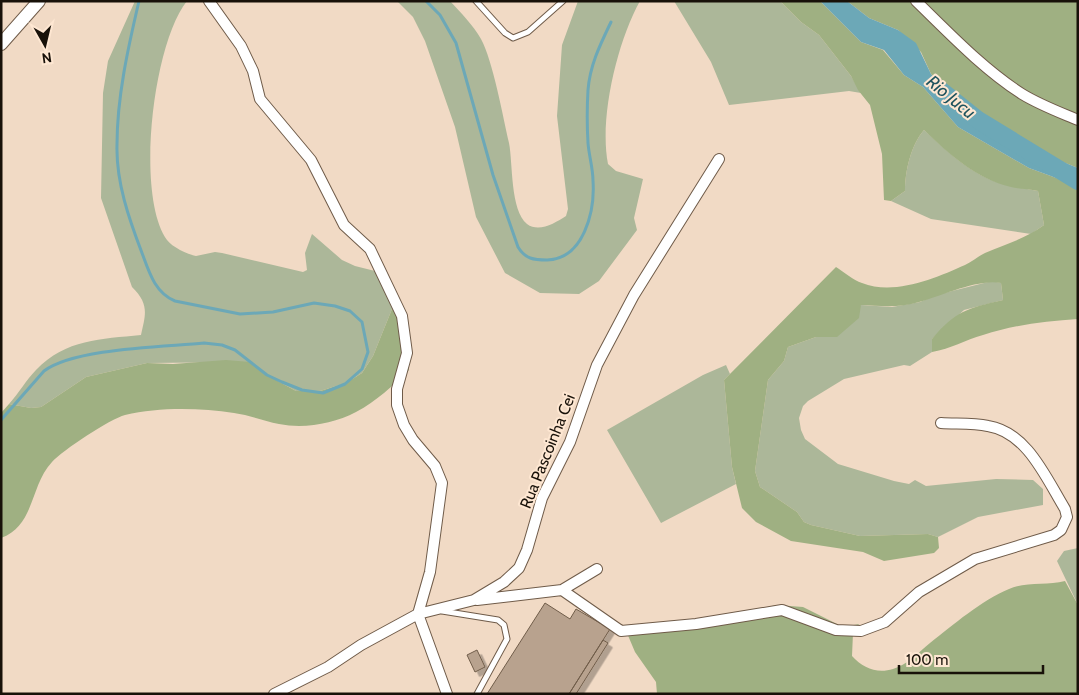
<svg xmlns="http://www.w3.org/2000/svg" width="1079" height="695" font-family="Cabin,sans-serif">
  <defs>
    <filter id="shadow"><feDropShadow dx="4.5" dy="4.5" stdDeviation="0" flood-color="#0004"/></filter>
  </defs>
  <rect width="100%" height="100%" fill="#f1dac5"/>
  <path fill="#acb799" d="M135 1H187C153 43 135 195 167 240 172 247 187 254 196 256L215 252 222 253 303 272 307 270 305 253 312 234 342 260 355 266 375 271 394 304 373 356 362 373 346 383 320 391H296L265 374 250 362 147 363 86 377 41 407 31 408 9 404C19 393 26 380 36 370 66 339 101 339 141 335 146 313 149 304 132 287L101 198 103 93 108 61Z
    M397 1H450C461 13 473 25 481 39 493 61 503 117 509 143 513 163 510 210 527 224 539 233 555 223 566 216L568 209 557 116 562 45 578 1H640C617 42 599 119 608 164L616 171 643 179 634 218 637 230 599 281 579 294 540 293 505 273 476 217 455 127 425 41 413 17Z
    M674 1H780L801 22 819 35 851 76 861 93 849 91 729 105 711 62Z
    M924 130C944 148 964 168 989 179 1004 186 1022 188 1038 191L1044 225 1031 234 931 219 891 201 905 191C905 171 911 145 924 130Z
    M992 281 1001 283 1003 300 964 310 932 339V352L910 366 904 365 844 379 808 401 803 406 799 418 801 430 805 439 838 464 894 481 909 484 915 480 926 486 996 479 1033 480 1043 489V505L978 517 938 537 928 534 860 536 811 525 804 522 797 512 760 487 755 471 768 380 784 361 788 347 816 337 837 336 861 305 892 307 920 302 936 295Z
    M726 365 730 374 724 380 732 467 736 484 661 523 607 430 703 375Z
    M1078 548V605L1057 561 1064 551Z"/>
  <path fill="#9fb082" d="M780 1H820L861 42 883 50 904 75 923 87 958 127 1029 168 1078 186V319C1045 321 1014 325 983 335 965 340 951 349 932 352V339C955 311 968 308 1003 300L1001 283C979 278 941 296 919 302 900 308 881 306 861 305L859 318 837 337H816L788 347 784 361 768 380 755 471 760 487 797 512 804 522 811 525 860 536 928 534 938 537 939 548 934 553 884 561 863 552 791 541 756 522 742 508 732 467 724 380 836 267C844 272 853 280 862 283 894 296 936 278 965 265 972 262 978 256 985 253 1006 244 1025 239 1044 225L1038 191C1029 189 1020 189 1011 187 976 179 949 154 924 130 911 145 905 171 905 191L891 201 884 200 882 154 870 105 858 90 851 76 819 35 801 22Z
    M847 1H1078V168L1012 142 984 128 968 117 931 74 921 52 898 30 869 18Z
    M394 304 409 370C392 386 377 401 356 412 333 424 304 429 279 424 264 421 249 415 234 413 200 408 159 407 125 415 110 419 63 450 52 462 30 485 35 526 1 538V413L9 404 31 408 41 407 86 377 147 363 173 364 226 360 250 362 265 374 296 391H320L346 383 362 373 373 356Z
    M1065 581 1078 605V694H657L656 682 635 652 624 626 698 621 777 605 803 607 843 627 859 624 853 633 852 656C863 668 877 674 893 669 907 665 919 652 930 643 953 625 982 600 1009 589 1027 581 1047 586 1065 581Z"/>
  <path fill="#6ca8b7" d="M820 1H847L869 18 898 30 916 43 931 74 968 117 984 128 1012 142 1078 168V186L1029 168 958 127 923 87 904 75 884 50 861 42Z"/>
  <g fill="none" stroke-linecap="round" stroke-linejoin="round">
    <path stroke="#6ca8b7" stroke-width="3" d="M426 1 440 15 456 43 493 175 518 247C525 259 534 260 547 260 584 259 595 211 593 181 593 168 589 156 588 143 587 126 587 107 588 90 590 65 600 45 611 22
      M1 420 44 371C75 348 163 347 204 343L222 345 235 350 267 375 282 382 302 390 323 393 345 384 362 369 368 352 362 322 350 311 335 306 314 303 273 312 240 314 175 301C155 293 149 272 142 253 129 219 116 182 117 145 117 97 128 48 139 1"/>
    <path stroke="#6ca8b7" stroke-width="18" d="M939 89 978 120 1078 181"/>
  </g>
  <path fill="#b8a28e" stroke="#705d4a" filter="url(#shadow)" d="M545 603 570 619 576 609 610 629 569 694H487Z
    M603 640 608 643 576 694H569Z
    M477 650 485 667 475 672 467 655Z"/>
  <g fill="none" stroke-linecap="round" stroke-linejoin="round">
    <defs>
      <path id="service" d="M476 1 505 33 513 38 528 32 563 1
        M442 611 498 620 504 625 507 639 477 694"/>
      <path id="minor" d="M209 1 241 46 253 71 260 99 311 160 344 225 370 249 402 316 407 353 397 389V405L404 425 413 440 435 466 442 483 430 572 418 614 447 694
        M916 1C949 33 983 69 1022 94 1040 105 1059 112 1078 120
        M562 590 621 631 696 624 782 610 836 630 861 631 885 622 919 592 975 559 1054 535 1061 530 1067 517 1065 509C1046 478 1027 432 988 426 973 423 956 424 941 423
        M477 600 562 590 597 569
        M274 694 328 667 361 645 418 614 474 600 504 582 519 568 527 550 542 498 570 442 597 365 634 295 719 159"/>
      <path id="tertiary" d="M1 44 39 1"/>
    </defs>
    <use href="#service" stroke="#6f5b49" stroke-width="7"/>
    <use href="#minor" stroke="#6f5b49" stroke-width="12"/>
    <use href="#tertiary" stroke="#6f5b49" stroke-width="14"/>
    <use href="#service" stroke="#fff" stroke-width="5"/>
    <use href="#minor" stroke="#fff" stroke-width="10"/>
    <use href="#tertiary" stroke="#fff" stroke-width="12"/>
  </g>
  <g text-anchor="middle" stroke-width="4" stroke-linejoin="round" paint-order="stroke">
    <g font-size="16" fill="#181109" stroke="#fee7d2">
      <text transform="translate(547 451) rotate(-68)" y="6">Rua Pascoinha Cei</text>
    </g>
    <g font-size="18" font-style="italic" fill="#1f535e" stroke="#fee7d2">
      <text transform="translate(951 97) rotate(39)" y="6">Rio Jucu</text>
    </g>
  </g>
  <rect width="1079" height="695" fill="none" stroke="#181109" stroke-width="5"/>
  <g transform="translate(45 45) rotate(172)" stroke="#fee7d2" stroke-width="4" paint-order="stroke">
  <path d="M0-4L9 19L0 12L-9 19Z" fill="#181109"/>
  <text y="-8" font-size="14" font-weight="bold" text-anchor="middle" fill="#181109">N</text>
  </g>
  <path d="M899 665v8h144v-8" fill="none" stroke="#181109" stroke-width="2.5"/>
  <text x="906" y="665" font-size="15" fill="#181109" stroke="#fee7d2" stroke-width="4" paint-order="stroke">100 m</text>
</svg>
